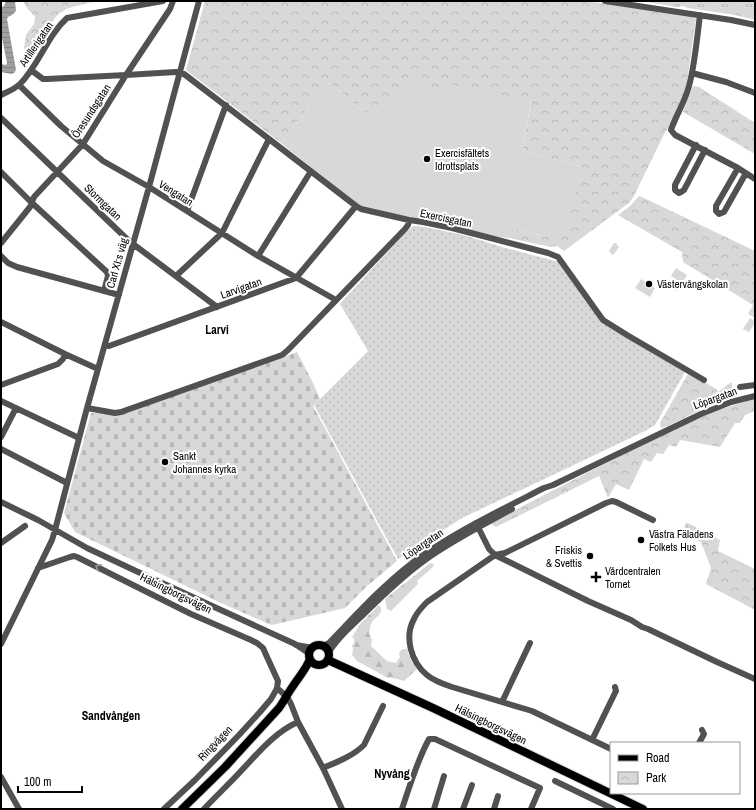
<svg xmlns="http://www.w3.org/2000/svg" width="756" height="810" font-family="'Archivo Narrow',sans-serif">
  <defs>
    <pattern id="grass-tufts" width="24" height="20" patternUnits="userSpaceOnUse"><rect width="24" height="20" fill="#d8d8d8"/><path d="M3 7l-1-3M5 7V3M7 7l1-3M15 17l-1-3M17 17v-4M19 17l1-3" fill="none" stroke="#b8b8b8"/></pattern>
    <pattern id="forest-firs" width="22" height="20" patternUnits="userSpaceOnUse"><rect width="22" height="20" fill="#d8d8d8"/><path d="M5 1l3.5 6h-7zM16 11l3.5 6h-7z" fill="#b8b8b8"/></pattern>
    <pattern id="cemetery-stones" width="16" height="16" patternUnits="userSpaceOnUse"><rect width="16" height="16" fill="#d8d8d8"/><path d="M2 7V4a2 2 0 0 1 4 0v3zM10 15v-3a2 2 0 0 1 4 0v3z" fill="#b8b8b8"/></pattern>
    <pattern id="park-crowns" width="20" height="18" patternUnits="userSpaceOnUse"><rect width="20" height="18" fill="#d8d8d8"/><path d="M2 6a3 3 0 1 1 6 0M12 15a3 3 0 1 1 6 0" fill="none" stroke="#b8b8b8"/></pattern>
    <pattern id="garden-dots" width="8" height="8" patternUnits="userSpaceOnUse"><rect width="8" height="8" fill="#d8d8d8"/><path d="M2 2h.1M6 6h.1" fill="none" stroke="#b8b8b8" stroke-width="1.8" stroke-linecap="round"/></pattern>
    <pattern id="water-rules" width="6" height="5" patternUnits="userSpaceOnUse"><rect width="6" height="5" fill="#9f9f9f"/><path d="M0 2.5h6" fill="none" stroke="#878787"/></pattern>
  </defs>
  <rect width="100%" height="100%" fill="#fff"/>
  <path fill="url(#grass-tufts)" d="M648 1H755V20L735 15 688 8 683 6 677 7 647 2Z"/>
  <path fill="url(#forest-firs)" d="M432 563 434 566 417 581 418 584 391 611 387 609 385 599 429 564Z
    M378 606 381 607C382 616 376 616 372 622 370 625 370 629 369 633L372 640 371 646 387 661 396 663 400 657 399 653C401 649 403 649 407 649L411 661 417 669 404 681C400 680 391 677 388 678L357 661 352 655 353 649 352 645 354 643V639L352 637 361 623Z"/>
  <path fill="url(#cemetery-stones)" d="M297 352 313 383 320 399 313 406 397 561 366 587 345 608 272 625 269 624 221 603 75 532 64 513 91 413H97L113 415 122 414Z"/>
  <path fill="url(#park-crowns)" d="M23 1H103L88 3 69 8 58 14 49 26 35 48 27 53 24 48 26 35 34 24 35 17 27 8Z
    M205 1H588L691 16 696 19 686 89 670 126 665 132 634 196 629 203 564 251 557 246 551 247 509 238 513 228 546 237 582 167 522 151 531 102 435 92 376 120 327 82 281 143 186 70Z
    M693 86 699 87 755 123V154L683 112Z
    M639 196 644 198 755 251V318L748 314 753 305 683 262 682 252 618 215 630 206Z
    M689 372 716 389 718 392 730 383H732V389L737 394 735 397 708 406 668 426 661 428 660 423Z
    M755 399V411L745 415 740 423H735L720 447 680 440 676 447 669 445 663 454 657 453 651 462 644 459 629 490 616 484 608 498 599 476 496 527 490 523 577 478 680 426 721 409Z
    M686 523 690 524 720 540 718 551 755 569V610L706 584 711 568 701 542 682 533Z"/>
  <path fill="url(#garden-dots)" d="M413 226 425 227 464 235 502 247 559 262 605 324 685 372 655 425 643 432 462 518 398 559 314 405 368 351 340 304 404 234Z"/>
  <path fill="#d8d8d8" d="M410 74 435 92 444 83 531 101 522 151 582 167 566 235 551 232 546 237 513 228 509 238 486 235 482 233 362 207 357 204 281 143 327 82 376 120Z
    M614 243H616L619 247 614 254 612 255 609 251Z
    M676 268 687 275 682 283 671 276Z
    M641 279 655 288 650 297 635 288Z
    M672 280 681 285 677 291 669 286Z
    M750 318 755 321V323L749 332 743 329Z"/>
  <path fill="url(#water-rules)" d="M6 1H15L16 11 12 15 8 17 7 19 16 70 14 73 11 74 1 72V64L6 65 7 63 1 33V8L4 6Z"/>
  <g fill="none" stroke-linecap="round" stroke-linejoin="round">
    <defs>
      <path id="major" d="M309 655a10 10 0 1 1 20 0a10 10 0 1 1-20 0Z
        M328 660 433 708 643 809
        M182 809 225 767 279 708C284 701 288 693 293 686 299 677 306 669 310 659"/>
    </defs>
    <use href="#major" stroke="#dbdbdb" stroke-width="10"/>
    <path stroke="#515151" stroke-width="6" d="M605 1 731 20 755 25
      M700 15C697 38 695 64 689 86 685 102 676 115 671 130L675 135 738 168 755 179
      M31 70 43 79H47L126 75 176 72 184 74 269 139 356 206 361 209 409 220 423 222 452 228 548 253 558 257 603 320 627 335 704 380
      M692 73 726 82 755 93
      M19 85 61 126 103 161 149 187 258 256 336 300
      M1 95C7 92 15 89 20 84 39 65 47 36 67 18L163 1
      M1 118 129 241 217 307
      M696 145 675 185V190L679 193 681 192 684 190 705 150
      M738 168 716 206V211L719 214 724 212 746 173
      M1 172 31 202 107 272 108 276 104 291
      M187 211 226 105
      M1 243 30 207 34 197 83 144 126 75 170 9 173 1
      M1 256 8 263 17 267 119 295
      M258 256 311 171
      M176 276 222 233 269 139
      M1 322 65 354 98 369
      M105 345 109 346 296 278 356 206
      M1 385 58 364 63 359 65 354
      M740 387 755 385
      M1 401 79 438
      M87 408 115 413 121 412 282 355 288 350 405 229 408 225 409 220
      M1 437 16 408
      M1 449 67 483
      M1 502 38 520 87 548 136 571 295 644 310 654
      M476 523 489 549 495 555 501 558 588 601 631 620 642 627 648 629 717 662 755 679
      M1 543 25 526
      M38 568 70 557 74 556 77 557 191 614 251 640 257 643 263 648 267 657 278 681 277 688 275 692 271 699 260 712 239 735 195 780 164 809
      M1 644 52 540 55 530 87 408 149 187 199 1
      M296 645 313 648
      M323 646 329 643C356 615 381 587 412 563 453 533 499 511 544 488L553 485 701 414 731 402 755 396
      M329 652C338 638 351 626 364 614 383 595 403 576 425 560 453 540 483 525 512 509
      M277 688 287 697 291 704 298 722 323 768 342 809
      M502 702 530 643
      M592 740 614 695 616 691 615 687
      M699 743 704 734 702 730
      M611 749 532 711 452 687C443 684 434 681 427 675 411 662 404 637 414 619 417 612 422 607 427 602L495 555 505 553 606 503 612 501 616 502 653 520
      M323 768C337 762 353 756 364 745L383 706
      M1 777 19 809
      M555 781 613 809
      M204 809C216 796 229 784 241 771 258 753 275 732 298 722
      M402 809C410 785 417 761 429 739H435L540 788 531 809
      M434 809 444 776
      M463 809 472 785
      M494 809 498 796"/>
    <use href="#major" stroke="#000" stroke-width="8"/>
  </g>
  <defs><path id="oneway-chevron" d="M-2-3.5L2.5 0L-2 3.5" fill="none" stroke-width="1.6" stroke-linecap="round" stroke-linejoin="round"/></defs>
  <use stroke="#979797" href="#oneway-chevron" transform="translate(98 567) rotate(-153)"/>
  <g fill="#000" stroke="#fff" stroke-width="1.5">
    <circle cx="427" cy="159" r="4"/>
    <circle cx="649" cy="284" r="4"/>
    <circle cx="165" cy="462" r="4"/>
    <circle cx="641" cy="540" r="4"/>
    <circle cx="590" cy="556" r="4"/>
    <path d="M594 571h4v4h4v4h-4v4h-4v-4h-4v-4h4z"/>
  </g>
  <g text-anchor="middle" stroke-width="4" stroke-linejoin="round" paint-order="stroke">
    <g font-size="11" fill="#000" stroke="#fff">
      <text transform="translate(36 44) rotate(-56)" y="4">Artillerigatan</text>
      <text transform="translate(91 111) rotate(-57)" y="4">Öresundsgatan</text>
      <text transform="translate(176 193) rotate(32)" y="4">Vengatan</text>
      <text transform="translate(103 202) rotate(44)" y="4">Stormgatan</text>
      <text transform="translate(446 218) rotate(12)" y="4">Exercisgatan</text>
      <text transform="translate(117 263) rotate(-74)" y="4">Carl XI:s väg</text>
      <text transform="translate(241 288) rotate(-20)" y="4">Larvigatan</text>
      <text transform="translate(715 398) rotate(-20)" y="4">Löpargatan</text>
      <text transform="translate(423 544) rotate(-34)" y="4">Löpargatan</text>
      <text transform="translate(176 593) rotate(26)" y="4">Hälsingborgsvägen</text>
      <text transform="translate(491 724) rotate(26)" y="4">Hälsingborgsvägen</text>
      <text transform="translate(215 743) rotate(-46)" y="4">Ringvägen</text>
    </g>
    <g font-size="11" fill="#000" stroke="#fff" text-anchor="start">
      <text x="435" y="157">Exercisfältets<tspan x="435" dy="13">Idrottsplats</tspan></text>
      <text x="657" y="288">Västervångskolan</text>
      <text x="173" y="460">Sankt<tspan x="173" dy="13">Johannes kyrka</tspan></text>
      <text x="649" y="538">Västra Fäladens<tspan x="649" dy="13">Folkets Hus</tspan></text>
      <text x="582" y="554" text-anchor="end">Friskis<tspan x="582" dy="13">&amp; Svettis</tspan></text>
      <text x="605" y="575">Vårdcentralen<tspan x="605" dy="13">Tornet</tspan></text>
    </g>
    <g font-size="12" font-weight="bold" fill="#000" stroke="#fff">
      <text x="217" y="334">Larvi</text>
      <text x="111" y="720">Sandvången</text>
      <text x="392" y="778">Nyvång</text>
    </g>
  </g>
  <rect width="756" height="810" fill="none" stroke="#000000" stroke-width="4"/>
  <rect x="610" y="742" width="130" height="52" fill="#ffffff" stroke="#999999"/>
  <rect x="618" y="755" width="20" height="6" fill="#000000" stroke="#999999"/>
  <text x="646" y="762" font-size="12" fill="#000000">Road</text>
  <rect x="618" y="772" width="20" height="12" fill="url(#park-crowns)" stroke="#999999"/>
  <text x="646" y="782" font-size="12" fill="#000000">Park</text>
  <path d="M18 786v6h64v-6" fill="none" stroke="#000000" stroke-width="2"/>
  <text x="24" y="786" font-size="12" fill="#000000" stroke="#ffffff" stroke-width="3" paint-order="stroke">100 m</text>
</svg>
